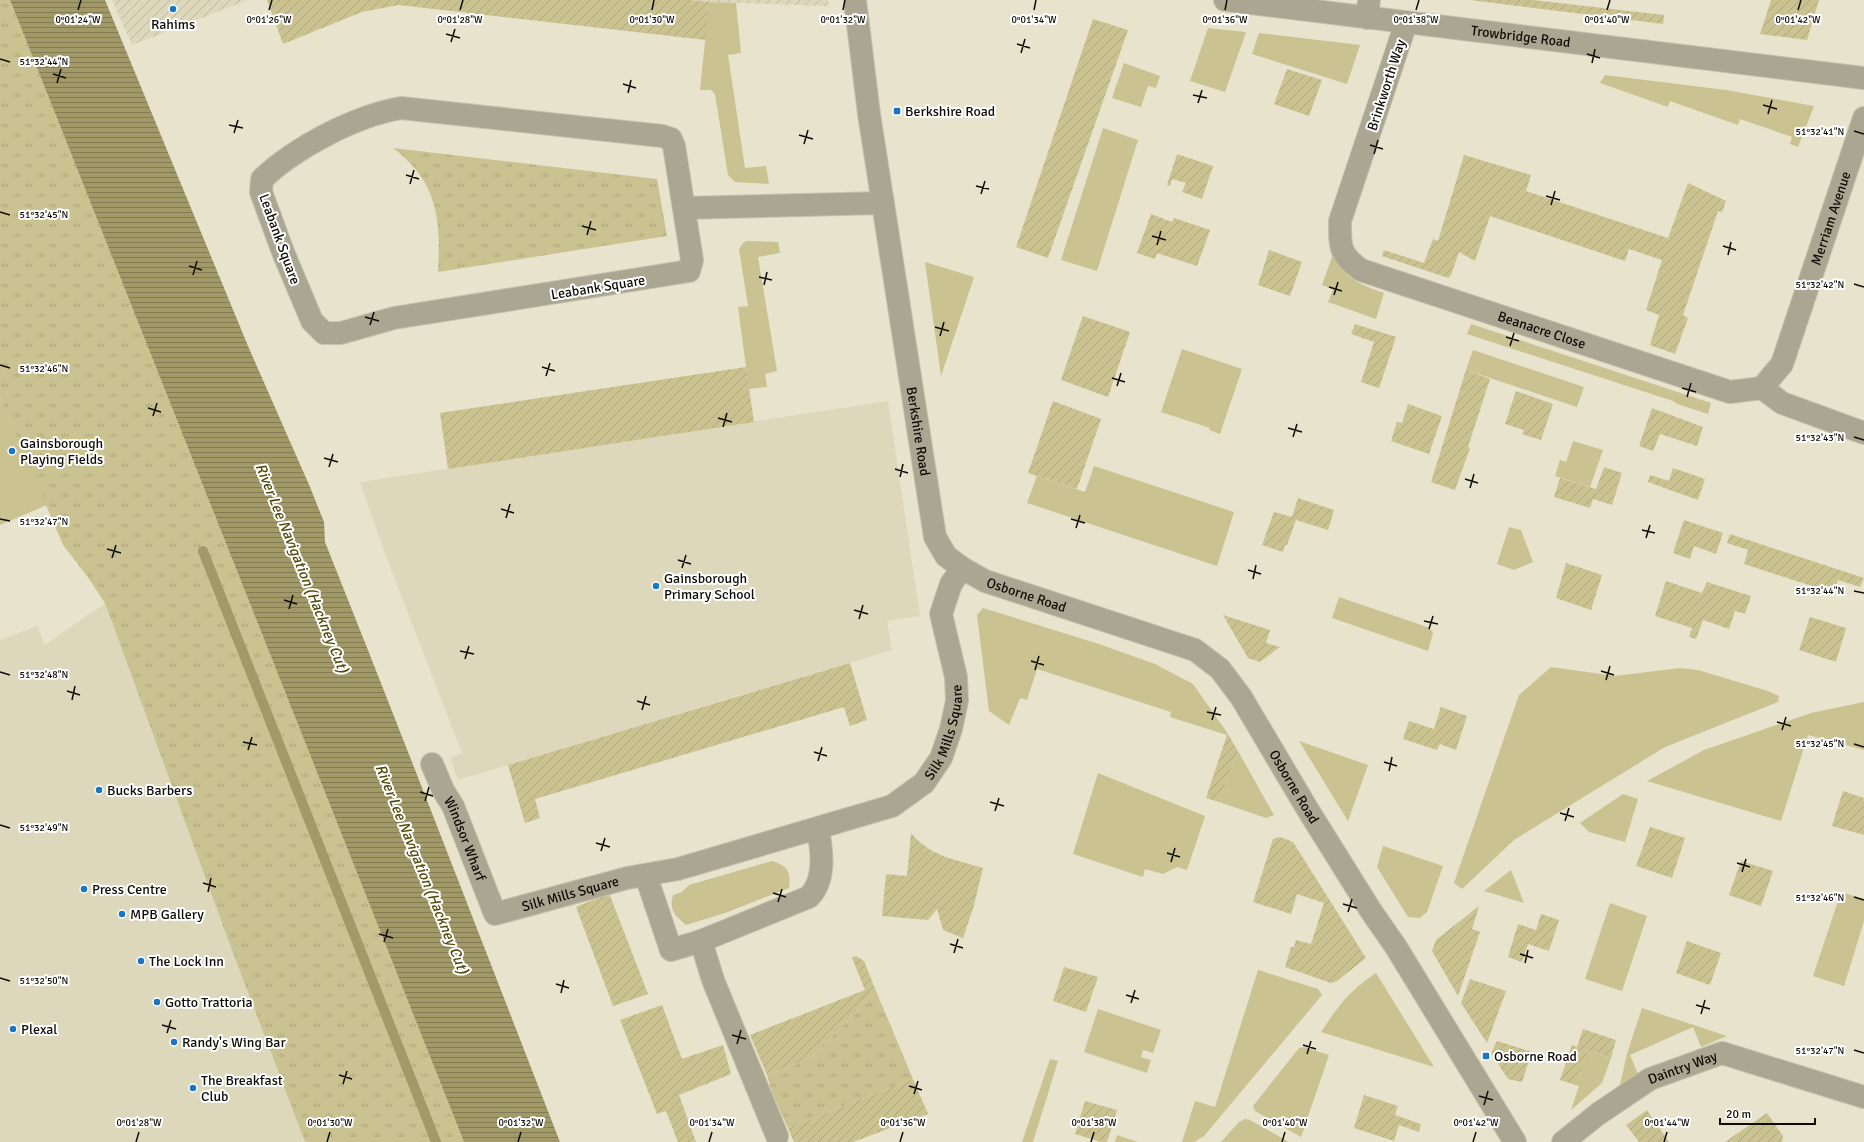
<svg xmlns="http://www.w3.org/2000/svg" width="1864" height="1142" font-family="Signika,sans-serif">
  <defs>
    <pattern id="industrial-furrows" width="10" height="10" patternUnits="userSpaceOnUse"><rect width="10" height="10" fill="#ddd8bb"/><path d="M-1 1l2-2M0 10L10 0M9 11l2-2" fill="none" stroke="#bcb89f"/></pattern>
    <pattern id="park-tufts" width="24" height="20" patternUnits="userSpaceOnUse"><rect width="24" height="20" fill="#cac290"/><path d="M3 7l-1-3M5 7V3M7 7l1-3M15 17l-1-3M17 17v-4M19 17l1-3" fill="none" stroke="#aca67b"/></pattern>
    <pattern id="garden-furrows" width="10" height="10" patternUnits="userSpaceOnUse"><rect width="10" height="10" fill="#cac290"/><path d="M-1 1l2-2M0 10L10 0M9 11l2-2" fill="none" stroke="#aca67b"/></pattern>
    <pattern id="water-rules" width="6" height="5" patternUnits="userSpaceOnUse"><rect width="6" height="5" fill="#a29968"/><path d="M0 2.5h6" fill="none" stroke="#827b54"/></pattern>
  </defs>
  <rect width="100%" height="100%" fill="#e7e3cd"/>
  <path fill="#ddd8bb" d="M888 401 920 616 887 621 892 650 458 780 450 758 462 753 384 551 360 482Z
    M105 603 233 953 305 1142H0V640L37 626 45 645Z"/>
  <path fill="url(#industrial-furrows)" d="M112 0H248L132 45Z
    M689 0H828L829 6 709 2Z"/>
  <path fill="#cac290" d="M709 2 736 3 741 53 728 55 745 168 766 166 769 184 735 182 728 175 715 94 711 90H700Z
    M1208 28 1246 32 1225 92 1190 81Z
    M1259 33 1360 45 1347 84 1252 54Z
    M1124 63 1160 76 1156 88 1148 86 1141 107 1112 98Z
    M1605 75 1726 90 1814 106 1798 147 1790 144 1792 137 1740 119 1738 125 1670 101 1668 107 1600 83Z
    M1103 128 1138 140 1097 271 1061 260Z
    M747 241 778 242 780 253 758 257 777 371 765 374 767 387 749 389 738 307 748 306 739 249 743 243Z
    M1333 254C1348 280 1356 283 1384 293L1376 319 1328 302 1333 289 1322 285Z
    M925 262 974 277 941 376Z
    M1471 324 1711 403 1708 414 1677 404 1673 401 1467 334Z
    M1182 349 1242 369 1220 434 1209 430 1210 428 1161 412Z
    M1473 350 1584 387 1577 407 1466 370Z
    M0 397 47 505 0 525Z
    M1573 441 1603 450 1590 487 1555 476 1560 460 1566 462Z
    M1094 466 1234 512 1217 566 1027 503 1037 476 1085 492Z
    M1509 527 1521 530 1533 562 1514 570 1497 564Z
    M1339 597 1430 628 1433 633 1428 651 1332 618Z
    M983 608 1099 644 1155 664 1193 684 1226 731 1227 735 1170 717 1171 712 1037 669 1027 700 1020 698 1009 725 989 711 977 615Z
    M1551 667 1615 676 1680 668 1698 670 1768 691 1779 696 1778 702 1665 747 1514 840 1462 889 1454 883 1519 695Z
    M1864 702V750L1808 735 1781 821 1647 781 1704 750 1811 713Z
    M1299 741 1368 765 1348 821Z
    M1238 751 1274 815 1266 818 1219 802Z
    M1098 773 1205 816 1187 870 1177 867 1163 874 1145 869 1143 877 1073 854Z
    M1623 794 1638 799 1625 842 1589 832 1580 823Z
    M1383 846 1443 866 1427 912 1420 918 1408 917 1377 867Z
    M772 861C788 866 791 871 789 888L725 913 686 925C675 915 669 912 673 895L682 892 689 885Z
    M1511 870 1524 903 1484 891Z
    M1841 892 1864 899V921L1844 986 1813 976Z
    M1610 903 1647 916 1622 991 1585 979Z
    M1258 970 1318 989 1322 995 1204 1136 1194 1142H1182L1195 1101 1215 1107Z
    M1376 973 1434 1067 1321 1032C1340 1004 1348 992 1376 973Z
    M1642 1008 1727 1036 1701 1047 1693 1027 1630 1055 1638 1074 1620 1085 1627 1054Z
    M1098 1009 1161 1030 1153 1053 1143 1050 1141 1057 1151 1060 1147 1073 1084 1052Z
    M1304 1047 1329 1055 1301 1137 1255 1111 1253 1106 1299 1048Z
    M1588 1050 1611 1058 1602 1083 1571 1110 1579 1086 1576 1085Z
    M1050 1059 1058 1061 1033 1142H1022Z
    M1245 1119 1250 1120 1289 1142H1221L1239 1122Z
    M1117 1135 1138 1142H1115Z"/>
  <path fill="url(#park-tufts)" d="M0 0H10L464 1142H305L233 953 105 603 87 576 63 545 0 397Z
    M393 148 657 179 667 236 438 272C441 219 438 182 393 148Z
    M876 991 913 1079 788 1128 772 1093 767 1075 811 1058Z"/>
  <path fill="url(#garden-furrows)" d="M267 0H689L709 2 706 40 399 5 362 12 283 44Z
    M1470 0H1533L1664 15 1663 24Z
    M1771 0H1819L1807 40 1760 34Z
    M1093 19 1128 30 1048 258 1016 247Z
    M1287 69 1322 80 1309 116 1274 104Z
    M1177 154 1213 166 1202 199 1182 192 1186 183 1172 179 1170 186 1167 185Z
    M1464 155 1531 175 1526 191 1668 238 1688 183 1726 201 1722 212 1718 211 1683 315 1688 318 1675 354 1650 345 1659 315 1646 310 1662 260 1629 249 1625 261 1490 216 1475 261 1459 252 1451 275 1448 278 1382 256 1384 250 1424 263 1433 239 1438 241Z
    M1151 214 1172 222 1174 218 1210 230 1197 266 1157 253 1155 259 1137 253Z
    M1269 250 1302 262 1290 296 1258 285Z
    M1083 316 1130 332 1108 397 1061 380Z
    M1355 324 1396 337 1379 388 1361 382 1374 342 1351 334Z
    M746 367 754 422 448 469 440 413Z
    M1466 370 1490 379 1468 447 1470 448 1455 490 1431 482Z
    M1516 391 1553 404 1541 440 1522 434 1524 430 1505 424Z
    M1053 401 1101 419 1077 489 1028 473Z
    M1408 404 1442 416 1429 454 1391 441 1397 422 1402 423Z
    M1652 408 1703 427 1697 446 1660 434 1653 451 1639 446Z
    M1604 467 1622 473 1612 505 1593 499 1590 508 1554 497 1560 478 1596 489Z
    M1673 468 1705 479 1698 500 1648 482 1650 475 1669 481Z
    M1298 498 1334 510 1328 530 1296 520 1287 545H1285L1283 552 1262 545 1274 512 1292 517Z
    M1684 520 1723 533 1716 554 1694 546 1690 559 1673 553Z
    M1730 534 1864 578 1860 587 1838 580 1833 593 1744 564 1748 550 1727 543Z
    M1566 563 1602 575 1591 610 1556 598Z
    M1666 581 1702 593 1707 582 1751 596 1745 614 1735 611 1729 629 1703 620 1696 639 1689 637 1692 628 1655 616Z
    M1223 615 1270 630 1266 643 1280 647 1260 662 1248 658Z
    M1810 617 1846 628 1836 662 1799 650Z
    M850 663 867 720 850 726 844 707 535 799 540 818 525 823 508 765Z
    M1441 707 1467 716 1456 750 1440 744 1437 750 1403 739 1409 721 1434 729Z
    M1226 731 1238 751 1219 802 1206 798 1227 735Z
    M1843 791 1864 798V835L1832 826Z
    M1650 827 1685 838 1672 878 1636 866Z
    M911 833C931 857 954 859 983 868L974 905 963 938 943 930 937 909 928 920 882 916 886 874 907 876Z
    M1280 837 1293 842 1366 958 1337 981 1331 983 1285 967 1291 947H1294L1296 940 1311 944 1324 903 1297 894 1291 914 1253 902 1273 839Z
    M1741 861 1773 871 1761 906 1729 895Z
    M609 893 648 994 613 1006 576 907Z
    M1479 906 1472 929 1480 932 1458 996 1432 951 1436 940Z
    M1541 914 1559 920 1549 951 1528 944 1522 962 1508 957 1518 924 1536 930Z
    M1687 941 1721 953 1710 985 1676 973Z
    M856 956 864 961 876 991 811 1058 767 1075 750 1035 865 990 852 958Z
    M1064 967 1098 977 1086 1012 1053 1001Z
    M1470 979 1506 991 1487 1043 1461 1003Z
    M662 1005 682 1059 723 1045 731 1074 679 1095 696 1142H678L666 1111 657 1114 620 1020Z
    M1583 1029 1616 1040 1611 1058 1588 1050 1576 1085 1560 1080 1572 1045 1577 1047Z
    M1497 1041 1532 1052 1522 1082 1508 1079 1491 1053Z
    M913 1079 928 1114 853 1142H794L788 1128Z
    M1364 1095 1398 1106 1395 1115 1421 1124 1419 1132 1399 1125 1394 1141 1354 1128Z
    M1085 1101 1117 1110 1107 1142H1101L1075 1134Z
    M1647 1110 1669 1142H1639L1626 1125Z
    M1767 1113 1783 1136 1782 1142H1725Z"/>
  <path fill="url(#water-rules)" d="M10 0H105L248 346 310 487 324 522 325 542C405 742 482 942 560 1142H464Z"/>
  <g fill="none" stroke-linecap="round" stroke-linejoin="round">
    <path stroke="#a29968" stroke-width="10" d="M203 551 436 1142"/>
    <defs>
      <g id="minor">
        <path id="s1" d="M1225 0 1864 78"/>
        <path d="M1367 18 1369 0"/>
        <path id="s2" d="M1406 23 1340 221C1340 247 1339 254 1361 270L1730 392 1762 388"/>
        <path d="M401 108 662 136 671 139 674 146 692 260 689 271 394 318 341 333H324L312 321 283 252 261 192 262 179C296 147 355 116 401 108Z"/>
        <path d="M684 208 883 203"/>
        <path id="s3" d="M1762 388 1782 364 1864 118"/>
        <path d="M1762 388 1782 403 1864 433"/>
        <path id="s4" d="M432 764 443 790 453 806 495 914 627 878 678 869 892 806 924 783 941 758 951 729 957 701 956 677 941 614 951 584 962 568"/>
        <path d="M646 876 671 950 701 941 809 897C826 880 822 851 818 829"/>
        <path d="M701 941 713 980 777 1136"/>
        <path id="s5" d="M1563 1142 1598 1114 1650 1079 1722 1053 1864 1097"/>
      </g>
      <g id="tertiary">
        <path id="s6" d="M855 0 869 114 935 537 946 556 962 568 985 581 1195 650 1220 669 1241 697 1308 810 1371 911 1396 947 1515 1142"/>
      </g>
    </defs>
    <use href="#minor" stroke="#c4c1ad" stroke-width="24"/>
    <use href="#tertiary" stroke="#c4c1ad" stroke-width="24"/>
    <use href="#minor" stroke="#aaa691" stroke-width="22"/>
    <use href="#tertiary" stroke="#aaa691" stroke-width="22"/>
  </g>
  <path fill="none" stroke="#0e0c06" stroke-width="1.5" d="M78 10 81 0M269 10 272 0M460 10 463 0M652 10 654 0M843 10 845 0M1034 10 1036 0M1225 10 1227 0M1416 10 1419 0M1607 10 1610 0M1798 10 1801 0M446 34 460 38M451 42 455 29M1017 44 1030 48M1021 53 1025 39M1587 54 1600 58M0 59 10 62M1592 63 1595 49M53 74 66 78M57 83 61 69M623 84 636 88M628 93 631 80M1193 95 1207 98M1198 103 1202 90M1763 105 1777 109M1768 114 1772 100M229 125 243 128M1854 131 1864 134M234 133 238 120M799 135 813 139M804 144 808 130M1370 145 1383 149M1374 154 1378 140M406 175 419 179M410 184 414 170M976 186 989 189M981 194 985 181M1546 196 1560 200M1551 205 1555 191M0 212 10 215M582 226 596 230M587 235 591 221M1152 236 1166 240M1157 245 1161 231M1723 246 1736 250M1728 255 1731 242M189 266 202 270M193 275 197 261M759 277 772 280M1854 284 1864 287M764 285 767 272M1329 287 1342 291M1334 295 1338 282M365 317 379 321M370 325 374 312M935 327 949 331M940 336 944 322M1506 337 1519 341M1510 346 1514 333M0 365 10 368M542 367 555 371M546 376 550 363M1112 378 1125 382M1117 386 1121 373M1682 388 1696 392M1687 397 1691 383M148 408 161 412M153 416 157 403M718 418 732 422M723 427 727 413M1288 428 1302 432M1293 437 1297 424M1854 437 1864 440M324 458 338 462M329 467 333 454M895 469 908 473M900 477 903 464M1465 479 1478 483M1470 488 1474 474M501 509 514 513M506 518 510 504M0 519 10 521M1071 519 1085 523M1076 528 1080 515M1642 530 1655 533M1646 538 1650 525M107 549 121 553M112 558 116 545M678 560 691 564M682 568 686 555M1248 570 1261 574M1253 579 1256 565M1854 591 1864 593M284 600 297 604M289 609 293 595M854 610 868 614M859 619 863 605M1424 621 1438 624M1429 629 1433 616M460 651 474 654M465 659 469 646M1031 661 1044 665M1035 670 1039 656M1601 671 1614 675M0 672 10 675M1606 680 1610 666M67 691 80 695M72 700 75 686M637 701 650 705M642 710 646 696M1207 712 1221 715M1212 720 1216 707M1777 722 1791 726M1782 730 1786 717M243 742 257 745M1854 744 1864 747M248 750 252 737M814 752 827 756M818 761 822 747M1384 762 1397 766M1389 771 1392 757M420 792 433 796M425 801 429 787M990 802 1004 806M995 811 999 798M1560 813 1574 817M1565 821 1569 808M0 825 10 828M596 843 610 847M601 851 605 838M1167 853 1180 857M1171 862 1175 848M1737 863 1750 867M1742 872 1746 859M203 883 216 887M208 892 211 878M773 893 786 897M1854 897 1864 900M778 902 782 889M1343 904 1357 908M1348 912 1352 899M379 934 393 938M384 942 388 929M950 944 963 948M954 953 958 939M1520 954 1533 958M1525 963 1528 950M0 978 10 981M556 984 569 988M561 993 564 980M1126 995 1139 999M1131 1003 1135 990M1696 1005 1710 1009M1701 1014 1705 1000M162 1025 176 1029M167 1033 171 1020M732 1035 746 1039M737 1044 741 1030M1303 1045 1316 1049M1854 1050 1864 1053M1307 1054 1311 1041M339 1075 352 1079M343 1084 347 1071M909 1086 922 1090M914 1094 918 1081M1479 1096 1493 1100M1484 1105 1488 1091M136 1142 139 1132M327 1142 330 1132M518 1142 521 1132M709 1142 712 1132M900 1142 903 1132M1091 1142 1094 1132M1282 1142 1285 1132M1473 1142 1476 1132M1664 1142 1667 1132"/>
  <g fill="#1876c3" stroke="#fff" stroke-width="1.5">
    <circle cx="173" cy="9" r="4"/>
    <rect x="893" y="107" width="8" height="8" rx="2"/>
    <circle cx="12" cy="451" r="4"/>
    <circle cx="656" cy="586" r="4"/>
    <circle cx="99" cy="790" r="4"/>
    <circle cx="84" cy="889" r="4"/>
    <circle cx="122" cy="914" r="4"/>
    <circle cx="141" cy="961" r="4"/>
    <circle cx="157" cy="1002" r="4"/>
    <circle cx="13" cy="1029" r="4"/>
    <circle cx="174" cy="1042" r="4"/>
    <rect x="1482" y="1052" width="8" height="8" rx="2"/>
    <circle cx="193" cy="1088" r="4"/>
  </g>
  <g text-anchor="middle" stroke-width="4" stroke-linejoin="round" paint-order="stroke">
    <g font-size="14" fill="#0e0c06" stroke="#fff" text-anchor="start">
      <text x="173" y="29" text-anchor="middle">Rahims</text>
      <text x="905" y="116">Berkshire Road</text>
      <text x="20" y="448">Gainsborough<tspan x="20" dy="16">Playing Fields</tspan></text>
      <text x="664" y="583">Gainsborough<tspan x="664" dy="16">Primary School</tspan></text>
      <text x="107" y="795">Bucks Barbers</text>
      <text x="92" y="894">Press Centre</text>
      <text x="130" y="919">MPB Gallery</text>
      <text x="149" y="966">The Lock Inn</text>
      <text x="165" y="1007">Gotto Trattoria</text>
      <text x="21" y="1034">Plexal</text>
      <text x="182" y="1047">Randy's Wing Bar</text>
      <text x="1494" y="1061">Osborne Road</text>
      <text x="201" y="1085">The Breakfast<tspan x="201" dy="16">Club</tspan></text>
    </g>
    <g font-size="14" fill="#0e0c06" stroke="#fff">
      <text dy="5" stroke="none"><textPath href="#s1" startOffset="298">Trowbridge Road</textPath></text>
      <text transform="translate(1386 85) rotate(-72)" y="5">Brinkworth Way</text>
      <text dy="5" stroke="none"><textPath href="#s3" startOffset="185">Merriam Avenue</textPath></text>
      <text transform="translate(280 239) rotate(70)" y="5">Leabank Square</text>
      <text transform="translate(598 287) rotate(-9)" y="5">Leabank Square</text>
      <text dy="5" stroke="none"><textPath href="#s2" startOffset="456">Beanacre Close</textPath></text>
      <text dy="5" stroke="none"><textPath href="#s6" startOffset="436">Berkshire Road</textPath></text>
      <text dy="5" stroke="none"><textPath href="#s6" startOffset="655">Osborne Road</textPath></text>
      <text dy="5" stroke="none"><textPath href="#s4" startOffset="670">Silk Mills Square</textPath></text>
      <text dy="5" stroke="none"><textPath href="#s6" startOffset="1003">Osborne Road</textPath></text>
      <text dy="5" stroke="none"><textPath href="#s4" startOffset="82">Windsor Wharf</textPath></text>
      <text dy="5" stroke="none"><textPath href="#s4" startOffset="241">Silk Mills Square</textPath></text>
      <text dy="5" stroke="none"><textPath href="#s5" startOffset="142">Daintry Way</textPath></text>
    </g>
    <g font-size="15" font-style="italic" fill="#544a0c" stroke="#fff">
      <text transform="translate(302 568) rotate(68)" y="5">River Lee Navigation (Hackney Cut)</text>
      <text transform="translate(422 869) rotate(68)" y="5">River Lee Navigation (Hackney Cut)</text>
    </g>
  </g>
  <g font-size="10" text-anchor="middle" fill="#0e0c06" stroke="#fff" stroke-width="4" stroke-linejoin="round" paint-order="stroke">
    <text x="78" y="23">0°01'24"W</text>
    <text x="269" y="23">0°01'26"W</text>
    <text x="460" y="23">0°01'28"W</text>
    <text x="652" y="23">0°01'30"W</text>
    <text x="843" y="23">0°01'32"W</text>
    <text x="1034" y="23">0°01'34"W</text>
    <text x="1225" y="23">0°01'36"W</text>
    <text x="1416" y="23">0°01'38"W</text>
    <text x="1607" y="23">0°01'40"W</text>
    <text x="1798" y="23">0°01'42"W</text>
    <text x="44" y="65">51°32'44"N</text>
    <text x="1820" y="135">51°32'41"N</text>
    <text x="44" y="218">51°32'45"N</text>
    <text x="1820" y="288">51°32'42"N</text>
    <text x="44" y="372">51°32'46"N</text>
    <text x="1820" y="441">51°32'43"N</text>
    <text x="44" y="525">51°32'47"N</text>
    <text x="1820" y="594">51°32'44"N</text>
    <text x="44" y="678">51°32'48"N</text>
    <text x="1820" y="747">51°32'45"N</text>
    <text x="44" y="831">51°32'49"N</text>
    <text x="1820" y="901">51°32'46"N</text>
    <text x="44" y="984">51°32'50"N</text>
    <text x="1820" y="1054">51°32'47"N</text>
    <text x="139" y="1126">0°01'28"W</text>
    <text x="330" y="1126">0°01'30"W</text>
    <text x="521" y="1126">0°01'32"W</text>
    <text x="712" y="1126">0°01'34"W</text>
    <text x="903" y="1126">0°01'36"W</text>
    <text x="1094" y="1126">0°01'38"W</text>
    <text x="1285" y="1126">0°01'40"W</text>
    <text x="1476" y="1126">0°01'42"W</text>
    <text x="1667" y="1126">0°01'44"W</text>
  </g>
  <path d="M1720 1118v6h95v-6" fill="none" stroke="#0e0c06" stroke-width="2"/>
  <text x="1726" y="1118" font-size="12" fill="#0e0c06" stroke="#ffffff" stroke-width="3" paint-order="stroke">20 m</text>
</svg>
